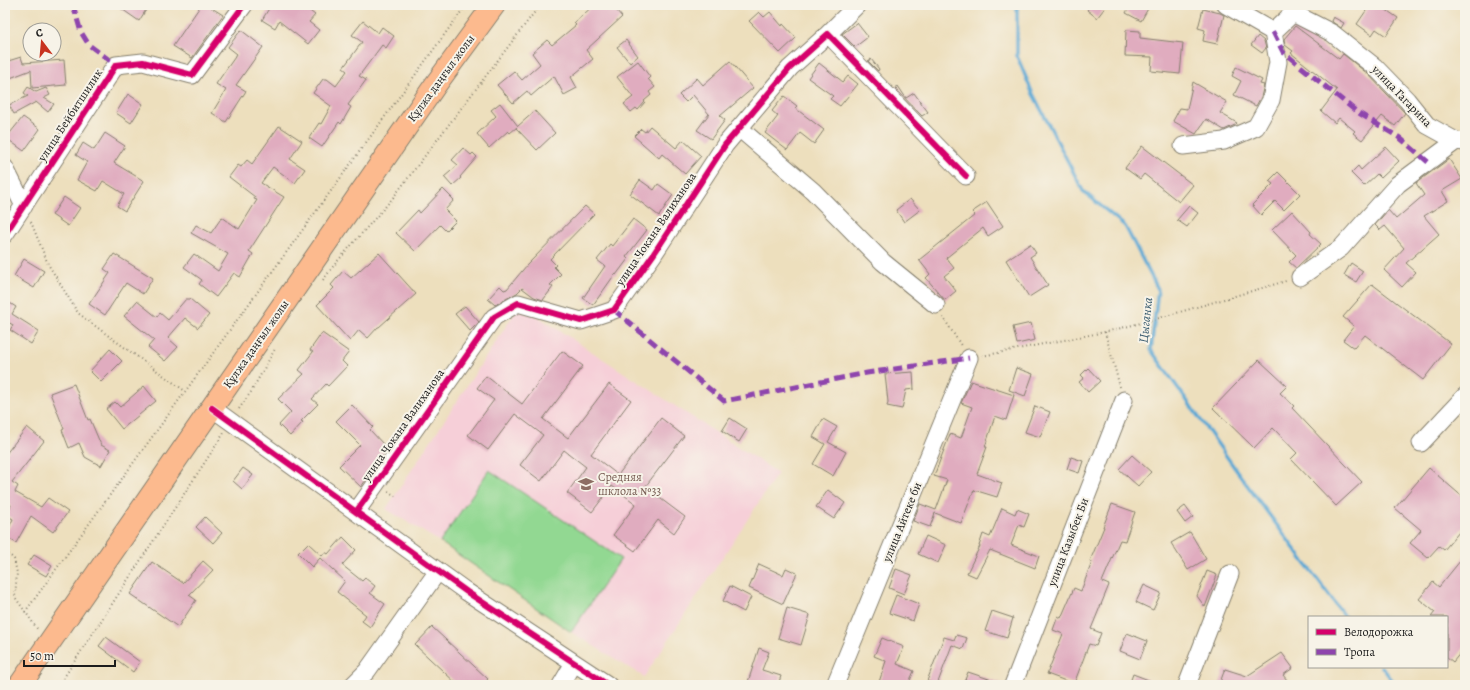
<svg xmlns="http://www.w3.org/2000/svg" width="1470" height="690" font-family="Alegreya,serif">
  <rect width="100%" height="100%" fill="#f7f3e8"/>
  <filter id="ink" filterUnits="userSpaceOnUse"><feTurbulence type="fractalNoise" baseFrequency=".025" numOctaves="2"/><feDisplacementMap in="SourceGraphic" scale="8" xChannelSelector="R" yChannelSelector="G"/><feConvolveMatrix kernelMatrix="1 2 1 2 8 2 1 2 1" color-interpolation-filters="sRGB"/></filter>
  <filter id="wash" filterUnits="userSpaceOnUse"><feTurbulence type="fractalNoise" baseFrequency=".012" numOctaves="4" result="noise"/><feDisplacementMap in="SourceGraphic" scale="16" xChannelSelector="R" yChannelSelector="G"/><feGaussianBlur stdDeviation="0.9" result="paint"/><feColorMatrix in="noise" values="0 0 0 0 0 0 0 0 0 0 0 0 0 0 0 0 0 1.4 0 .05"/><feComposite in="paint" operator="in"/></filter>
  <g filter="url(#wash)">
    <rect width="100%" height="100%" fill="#eddfbd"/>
    <path fill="#f6cfd8" d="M520 305 778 473 644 677 571 632 440 542 386 509Z"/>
    <path fill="#92d892" stroke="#577a57" d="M489 470 621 559 571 632 440 542Z"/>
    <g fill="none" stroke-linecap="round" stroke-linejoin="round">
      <path stroke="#5ca8d4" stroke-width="3.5" d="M1017 5V56L1032 92 1083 191 1125 226 1158 289 1151 350 1239 474 1345 617
        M1382 667 1396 685"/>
    </g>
    <g id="blocks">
      <path fill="#e0acbf" d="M116 5H149L139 21Z
        M201 5H207L223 15 192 58 173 46Z
        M271 5H302L315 15 309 22 319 30 308 44 279 21 275 28 262 20Z
        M594 5H612L622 17 586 50 593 59 571 77 577 88 564 95 554 76 531 96 527 91 513 103 497 85 514 71 522 80 540 64 532 53 547 40 552 45 576 25 574 23Z
        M1091 5H1107L1097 18 1087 10Z
        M1130 5H1150L1141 21 1126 13Z
        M1370 5H1379L1398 18 1386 36 1376 29 1372 35 1357 24Z
        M1203 9 1220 13 1224 15 1217 44 1203 41 1205 30 1198 28Z
        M759 12 764 17 770 12 782 26 783 24 796 38 780 53 749 21Z
        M1333 17 1344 23 1341 28 1331 21Z
        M363 21 378 33 382 27 394 36 386 48 382 45 359 76 366 80 348 105 351 107 341 124 339 122 322 147 309 138 319 123 321 124 331 106 313 93 323 79H327L336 86 347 71 343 68 362 42 352 35Z
        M857 23 868 37 855 47 842 34Z
        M1295 26 1339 59 1343 54 1368 74 1405 113 1395 126 1382 116 1362 140 1353 133 1355 131 1339 118 1335 123 1321 111 1337 90 1291 53 1293 51 1285 45 1284 39Z
        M241 30 263 47 236 85 246 91 226 122 212 113 226 90 216 84 237 54 228 47Z
        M1126 30 1140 31V38L1183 43 1180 74 1151 71 1152 57 1125 56Z
        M1258 36 1264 41 1266 48 1262 53 1251 45Z
        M626 40 638 56 630 63 617 47Z
        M21 57 23 63 64 60 66 85 32 88 31 70 5 80V62Z
        M871 59 879 69 878 71 868 61Z
        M638 61 650 77 648 79 655 87 649 92 651 95 644 101 645 102 638 110 636 108 631 112 624 104 633 97 617 77Z
        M730 61 753 88 720 116 725 120 711 139 697 130 709 114 693 95 686 102 679 95 697 78 703 85Z
        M819 63 843 82 848 76 858 84 840 106 830 99 833 96 808 78Z
        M1236 67 1262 80 1260 84 1264 85 1261 97 1256 106 1234 95 1241 81 1232 76Z
        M1193 82 1227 102 1220 113 1237 123 1235 125 1224 130 1206 119 1196 134 1173 121 1180 108 1187 109Z
        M898 86 906 98 914 93 928 112 922 116 895 88Z
        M28 87 36 92 46 88 50 95 44 98 54 104 48 112 36 102 14 114 9 105 28 96 24 93Z
        M128 94 143 104 131 123 116 113Z
        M784 96 797 106 795 108 824 130 814 144 800 133 787 150 765 133 778 116 772 111Z
        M500 103 518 126 535 111 555 133 537 150 516 128 517 127 510 133 508 131 489 148 477 134 496 116 491 110Z
        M23 117 40 129 24 151 6 138Z
        M279 126 302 141 290 159 305 169 295 183 273 167 261 183 284 197 249 251 253 254 240 277 234 273 216 297 199 284 202 280 184 267 194 254 218 271 228 254 191 233 196 225 211 233 222 217 239 229 257 200 254 199 255 197 229 177 238 165 241 167 247 160 252 164Z
        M650 126 676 148 683 140 701 156 685 174 662 154 659 158 634 136 641 129 645 132Z
        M105 133 125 146 114 163 144 181 125 211 117 206 124 194 103 181 97 191 77 180 87 162 76 155 83 143 94 150Z
        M1142 146 1193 185 1179 202 1144 174 1140 179 1125 168Z
        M1386 147 1399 161 1381 178 1377 174 1364 186 1351 173 1358 166 1361 170Z
        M463 148 471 155 473 153 477 157 460 177 461 178 452 186 444 177 458 165 452 160Z
        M1449 159 1462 179 1442 191 1448 201 1424 216 1439 234 1406 263 1416 272 1402 287 1384 270 1404 248 1385 226 1380 230 1375 225 1388 210 1396 219 1424 195 1416 183Z
        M1278 172 1300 194 1284 210 1275 201 1261 215 1252 205 1273 184 1269 181Z
        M640 180 654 190 658 184 673 195 659 216 630 194Z
        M443 189 454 200 445 210 456 221 446 231 440 225 415 251 396 233 418 210 420 213Z
        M64 197 80 208 68 226 52 215Z
        M910 199 920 210 904 222 896 210Z
        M987 202 1003 226 988 236 983 228 946 258 954 268 944 276 956 291 945 300 926 278 930 274 919 260 975 215 972 212Z
        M585 206 594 214 550 259 556 265 554 267 561 274 550 285 553 287 543 300 534 297 522 288 517 293 495 305 488 299 500 286 504 290 507 289 527 265Z
        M1189 206 1198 213 1187 227 1177 220Z
        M1292 211 1311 232 1310 234 1321 244 1296 268 1289 262 1296 255 1272 230Z
        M633 219 647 230 626 257 628 259 616 275 615 274 593 305 583 298 605 266 597 260 610 244 612 246Z
        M1030 244 1036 253 1030 257 1048 285 1029 297 1006 260Z
        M379 253 416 294 379 327H378L368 338 359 330 350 341 317 305 334 288 331 285 343 271 351 278Z
        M114 254 153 278 143 294 126 283 105 315 89 304 110 273 104 269Z
        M24 259 44 271 34 288 14 276Z
        M1351 263 1363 271 1356 282 1344 275Z
        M1372 284 1451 344 1423 380 1365 335 1354 348 1343 340 1354 326 1343 317Z
        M186 299H190L209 315 198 328 185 318 168 338 178 347 165 361 148 347 154 340 124 316 137 301 157 317 160 313 168 320Z
        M5 300 16 307 12 314 39 331 31 344 10 330 13 325 8 322 5 327Z
        M465 306 479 322 470 331 455 314Z
        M1031 323 1035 340 1017 344 1013 327Z
        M322 333 349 352 342 361 347 366 328 386 326 384 312 399 318 404 301 421 303 422 290 436 279 425 291 412 278 399 304 374 299 370 313 352 310 350Z
        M110 349 122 361 101 382 90 371Z
        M562 351 583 366 543 419 568 438 609 384 631 400 591 454 618 475 661 418 684 436 645 487 685 517 674 533 658 520 635 551 613 535 636 504 612 486 592 512 567 493 586 467 564 450 541 481 520 465 543 435 515 414 488 450 468 435 494 400 477 388 486 376 522 404Z
        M1259 360 1287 386 1280 393 1294 406 1292 408 1362 482 1336 506 1291 459 1297 453 1273 428 1254 448 1213 408Z
        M1016 368 1033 374 1025 396 1009 390Z
        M1088 368 1100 381 1088 392 1079 382 1084 378 1081 375Z
        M913 372 914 389 906 390 902 409 887 406 888 402 885 374Z
        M971 381 1014 395 1006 420 995 416 985 447H987L977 474 1002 483 997 497 974 490 961 523 935 513 930 527 913 521 920 504 936 510 947 480 934 476 950 434 961 438 972 407 961 403Z
        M74 384 88 420 90 419 101 445 110 450 101 466 85 457 79 443 69 448 62 430 64 429 50 393Z
        M144 386 156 401 122 429 106 409 115 402 120 407Z
        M352 405 373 427 370 430 384 445 380 448 385 453 361 487 339 466 360 445 336 421Z
        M1035 406 1050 412 1040 437 1025 432Z
        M730 418 747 429 739 442 722 431Z
        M823 419 837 427 828 442 846 452 833 476 813 464 825 444 813 437Z
        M27 427 44 441 12 482 18 486 15 492 41 507 48 498 68 512 53 532 31 516 16 543 5 536 13 519 6 515 11 505 7 503 5 507V455Z
        M1132 455 1151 472 1138 486 1119 469Z
        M1071 457 1083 461 1079 473 1067 469Z
        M243 468 253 475 242 489 233 481Z
        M1429 468 1465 499V525L1444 550 1439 546 1428 558 1410 543 1421 530 1395 508Z
        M828 490 845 503 834 519 816 507Z
        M1112 504 1135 512 1125 541 1120 540 1102 582 1109 585 1091 629 1101 633 1096 646 1089 644 1074 684 1047 674 1063 634 1053 630 1058 616 1061 618 1074 588 1081 591 1092 562 1090 561 1104 527H1103Z
        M1185 506 1193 517 1185 523 1177 512Z
        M1002 508 1015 514 1017 509 1029 514 1024 527 1019 525 1011 545 1039 556 1035 568 990 550 976 577 967 573 980 546H979L983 534 990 537Z
        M205 517 222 533 213 543 196 527Z
        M1190 532 1206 559 1188 570 1171 543Z
        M926 536 946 545 938 563 918 554Z
        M343 537 356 550 342 565 362 581 365 578 375 586 370 593 385 604 370 627 362 621 366 615 337 592 345 581 320 558 312 567 298 553 308 543 322 556 325 552 328 554Z
        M34 555 52 566 46 576 27 565Z
        M1465 555V647L1453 662 1447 657V617H1431L1435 612 1419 599 1433 582 1439 587Z
        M203 561 213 570 189 595 196 600 178 627 130 594 152 562 183 583Z
        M759 564 783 575 786 568 797 573 783 604 749 588Z
        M896 569 912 575 904 594 889 588Z
        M1207 571 1217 575 1205 607 1197 596Z
        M1144 585 1161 593 1153 610 1136 602Z
        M730 586 751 597 744 612 723 601Z
        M896 595 919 604 913 621 889 613Z
        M787 608 810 615 801 645 778 638Z
        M992 611 1013 618 1007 638 985 631Z
        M432 627 488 679 482 685H458L415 645Z
        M1127 633 1147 641 1140 659 1120 651Z
        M956 635 967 638 963 649 952 645 937 685 927 681 944 637 954 640Z
        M106 637 140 662 133 672 99 646Z
        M882 638 904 647 897 664 914 671 908 685H878L886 661 874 656Z
        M759 648 769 652 762 670 781 676 778 685H765L757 682 756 685H747Z
        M1282 653 1293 668 1283 675 1291 685H1219L1225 669 1247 676Z
        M968 672 1001 683V685H963Z
        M1133 674 1159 684V685H1129Z"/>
    </g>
  </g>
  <g filter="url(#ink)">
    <use href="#blocks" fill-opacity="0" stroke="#847e6c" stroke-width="1"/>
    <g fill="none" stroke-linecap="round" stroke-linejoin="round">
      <defs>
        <path id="minor" d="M1226 5 1273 32 1293 13 1332 33 1375 67 1407 100 1427 125 1456 141 1465 142
          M828 34 857 5
          M739 128 813 191 883 262 936 305
          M1183 146 1224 141 1256 127 1271 100 1278 62 1273 32
          M5 168 24 206
          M5 234 116 65 143 62 192 75 244 5
          M1300 277 1341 248 1398 184 1456 141
          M212 408 467 592 608 685
          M1421 443 1465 396
          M356 512 494 317 518 303 581 321 614 310 653 255 725 145 790 68 828 34 966 176
          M353 685 367 671 438 571
          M561 685 574 663
          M835 685 969 358
          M1013 685 1124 400
          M1187 685 1230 574"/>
        <path id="major" d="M20 685 436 84 494 5"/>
      </defs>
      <use href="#minor" stroke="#847e6c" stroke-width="19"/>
      <use href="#major" stroke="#847e6c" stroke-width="24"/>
      <path stroke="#847e6c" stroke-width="2" stroke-dasharray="1 3" stroke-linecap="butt" d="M31 222 48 264 78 313 106 334 185 391
        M323 280 335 264 392 199 540 5
        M943 317 962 347
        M1105 332 1120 387
        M982 356 1105 332 1149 321 1286 281
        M239 409 251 392 275 349
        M388 491 395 496
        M5 551 14 559 17 573 15 597 38 630
        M25 612 466 5
        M59 685 224 433"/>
      <use href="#minor" stroke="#fff" stroke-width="17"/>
      <use href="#major" stroke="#fcba8e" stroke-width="22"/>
      <path stroke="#8e44ad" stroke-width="5" stroke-dasharray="10 5" stroke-linecap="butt" d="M73 5 81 32 89 45 116 65
        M1273 32 1283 52 1357 112 1400 138 1428 162
        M614 310 724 401 867 373 969 358"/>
      <defs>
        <path id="cycleway" d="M5 234 116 65 143 62 192 75 244 5
          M212 408 467 592 608 685
          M356 512 494 317 518 303 581 321 614 310 653 255 725 145 790 68 828 34 966 176"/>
      </defs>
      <use href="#cycleway" stroke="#f7f3e8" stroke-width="8"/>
      <use href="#cycleway" stroke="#d6006c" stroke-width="6"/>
    </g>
  </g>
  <defs>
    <symbol id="school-bare" viewBox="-9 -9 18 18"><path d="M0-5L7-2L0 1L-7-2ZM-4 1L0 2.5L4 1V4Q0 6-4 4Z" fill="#8d6e63" stroke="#f7f3e8" stroke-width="2.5" paint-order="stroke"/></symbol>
  </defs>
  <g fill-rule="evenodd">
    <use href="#school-bare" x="575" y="473" width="22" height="22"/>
  </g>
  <g text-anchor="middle" stroke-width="4" stroke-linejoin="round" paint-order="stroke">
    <g font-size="12" fill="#1c1c1c" stroke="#f7f3e8">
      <text transform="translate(441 78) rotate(-54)" y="4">Құлжа даңғыл жолы</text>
      <text transform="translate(1402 96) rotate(46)" y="4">улица Гагарина</text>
      <text transform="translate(70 115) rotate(-57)" y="4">улица Бейбитшилик</text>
      <text transform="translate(656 229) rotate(-56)" y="4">улица Чокана Валиханова</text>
      <text transform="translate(256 344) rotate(-55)" y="4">Құлжа даңғыл жолы</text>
      <text transform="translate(403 425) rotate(-55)" y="4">улица Чокана Валиханова</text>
      <text transform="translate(902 522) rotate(-68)" y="4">улица Айтеке би</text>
      <text transform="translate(1068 542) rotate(-69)" y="4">улица Казыбек Би</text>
    </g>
    <g font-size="12" fill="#785e54" stroke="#f7f3e8" text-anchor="start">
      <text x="598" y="481">Средняя<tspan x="598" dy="14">шклола №33</tspan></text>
    </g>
    <g font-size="13" font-style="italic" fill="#395b6f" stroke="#f7f3e8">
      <text transform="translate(1145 320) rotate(-84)" y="5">Цыганка</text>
    </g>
  </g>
  <rect width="1470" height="690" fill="none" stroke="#f7f3e8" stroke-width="20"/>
  <rect x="1308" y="616" width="140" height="52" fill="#f7f3e8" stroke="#9f9d96"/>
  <rect x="1316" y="629" width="20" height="6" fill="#d6006c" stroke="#9f9d96"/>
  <text x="1344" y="636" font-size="12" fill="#1c1c1c">Велодорожка</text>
  <rect x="1316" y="649" width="20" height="6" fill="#8e44ad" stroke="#9f9d96"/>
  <text x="1344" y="656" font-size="12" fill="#1c1c1c">Тропа</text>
  <g transform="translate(42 42) rotate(344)"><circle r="19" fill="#f7f3e8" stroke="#9f9d96"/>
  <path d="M0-3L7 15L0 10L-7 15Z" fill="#c8321e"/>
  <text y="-6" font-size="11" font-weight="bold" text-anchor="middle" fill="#1c1c1c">С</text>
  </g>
  <path d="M24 660v6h91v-6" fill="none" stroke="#1c1c1c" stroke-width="2"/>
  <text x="30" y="660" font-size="12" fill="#1c1c1c" stroke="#f7f3e8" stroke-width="3" paint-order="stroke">50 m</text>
</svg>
